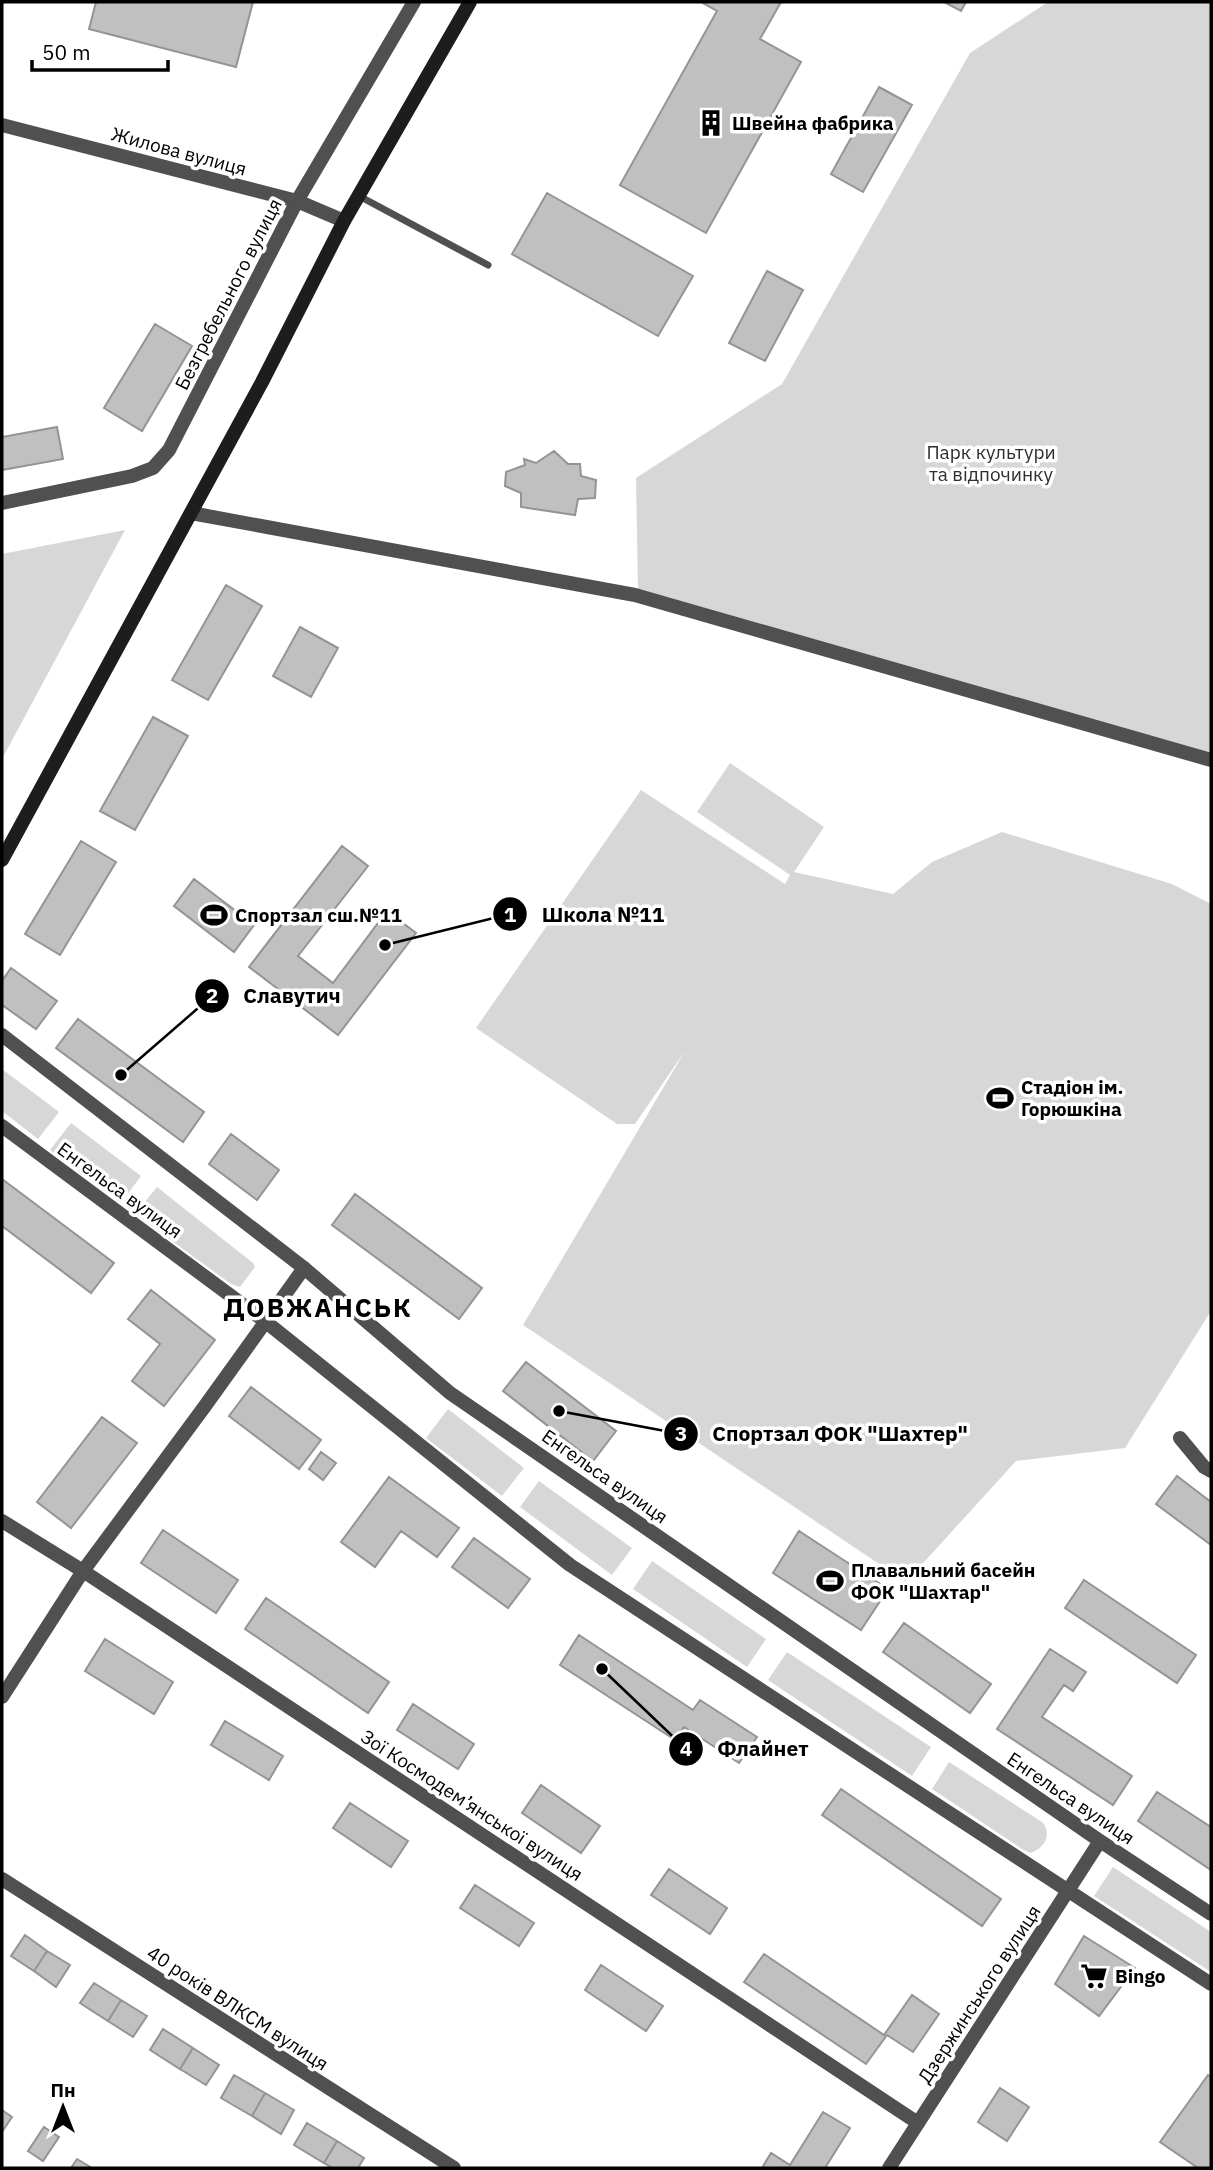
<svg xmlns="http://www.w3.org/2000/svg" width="1213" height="2170" font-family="'IBM Plex Sans',sans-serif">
  <rect width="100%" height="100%" fill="#fff"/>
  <path fill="#d7d7d7" d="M1048 2H1211V757L638 589 636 478 782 384 970 53Z
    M125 530 2 759V554Z
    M730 763 824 827 794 872 893 894 932 862 1002 832 1172 884 1211 904V1311L1125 1448 1016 1461 906 1582 523 1325 685 1051 635 1124H617L476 1028 641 790 785 884 790 875 697 812Z
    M2 1069 59 1112 38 1139 2 1111Z
    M71 1123 141 1176 121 1203 50 1150Z
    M157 1187 253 1263 255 1267 240 1287 231 1284 135 1214Z
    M448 1409 524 1468 502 1496 426 1438Z
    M539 1481 632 1548 612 1575 520 1507Z
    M652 1561 766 1639 747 1667 633 1589Z
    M787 1652 931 1747 912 1776 768 1680Z
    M949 1762 1042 1822C1053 1834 1044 1849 1030 1853L1022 1849 932 1789Z
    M1113 1867 1211 1932V1972L1094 1896Z"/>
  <path fill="#c0c0c0" stroke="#949494" stroke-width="2" d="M96 2H253L236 67 89 29Z
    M701 2H781L760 39 801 62 706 233 620 185 717 11Z
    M944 2H966L961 11Z
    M879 87 912 105 863 192 831 174Z
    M547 193 693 276 658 336 512 254Z
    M767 271 803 290 765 361 729 343Z
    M155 324 192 346 142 431 104 408Z
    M57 427 63 459 2 470V437Z
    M554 451 568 464H580L581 476 596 480 595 498 578 499 575 515 521 507V493L505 486 506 472 525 465 524 459 536 463Z
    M226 585 262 606 208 700 172 680Z
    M300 627 338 648 311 697 273 676Z
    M153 717 188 736 135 830 100 811Z
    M81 841 116 862 60 955 25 934Z
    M342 846 368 866 298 956 333 983 387 911 416 933 338 1035 249 967Z
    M194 879 254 925 234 952 174 906Z
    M11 968 57 1001 36 1029 2 1005V981Z
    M78 1019 204 1112 183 1142 56 1048Z
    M231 1134 279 1170 257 1200 209 1164Z
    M2 1179 114 1263 91 1293 2 1226Z
    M355 1194 482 1288 459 1319 332 1225Z
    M151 1290 215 1340 164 1406 132 1381 160 1344 128 1319Z
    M526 1362 616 1431 593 1461 503 1391Z
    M251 1387 321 1440 299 1469 229 1416Z
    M102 1417 137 1443 71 1528 37 1502Z
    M321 1452 336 1463 323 1480 309 1469Z
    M1177 1476 1211 1502V1545L1156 1504Z
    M389 1477 459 1528 437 1557 401 1531 375 1567 341 1542Z
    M163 1530 238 1580 216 1613 141 1563Z
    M799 1531 888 1589 861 1630 773 1573Z
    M474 1538 530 1579 508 1608 452 1567Z
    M1084 1580 1196 1655 1177 1683 1065 1608Z
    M266 1598 389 1682 368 1713 245 1629Z
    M904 1623 991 1684 970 1713 883 1652Z
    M579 1635 693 1710 700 1700 757 1737 739 1763 684 1727 675 1740 560 1665Z
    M105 1639 173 1682 154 1714 85 1671Z
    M1050 1649 1086 1672 1073 1691 1064 1685 1042 1717 1132 1776 1113 1805 997 1729Z
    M413 1704 474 1744 458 1769 397 1730Z
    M225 1721 283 1756 269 1780 211 1745Z
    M541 1785 600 1826 581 1853 522 1813Z
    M841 1789 1001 1899 982 1926 822 1815Z
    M1157 1792 1211 1827V1870L1138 1821Z
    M350 1803 408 1841 391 1867 333 1828Z
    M669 1869 727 1908 710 1934 651 1895Z
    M475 1885 534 1923 519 1946 460 1908Z
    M25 1935 47 1951 34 1971 11 1956Z
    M1084 1936 1135 1968 1099 2016 1055 1984Z
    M47 1951 70 1965 56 1987 34 1971Z
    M764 1954 884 2035 912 1995 939 2014 913 2052 887 2035 866 2064 744 1982Z
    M601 1965 663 2006 646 2031 585 1990Z
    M94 1983 121 2000 108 2021 80 2003Z
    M121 2000 147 2016 133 2037 108 2021Z
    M163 2029 193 2048 180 2069 150 2050Z
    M193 2048 219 2065 206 2085 180 2069Z
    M234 2075 265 2093 252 2116 221 2098Z
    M1208 2075 1211 2077V2168H1198L1160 2142Z
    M1000 2088 1029 2107 1007 2141 978 2122Z
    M265 2093 294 2110 281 2134 252 2116Z
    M2 2110 12 2117 2 2132Z
    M823 2112 850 2128 825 2168H762L771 2153 790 2165Z
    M307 2123 337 2141 324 2163 294 2145Z
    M44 2127 59 2137 43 2161 28 2151Z
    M337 2141 364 2158 358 2168H333L324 2163Z
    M77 2159 92 2168H71Z"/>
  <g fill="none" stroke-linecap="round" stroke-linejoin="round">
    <path stroke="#505050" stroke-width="7" d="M359 196 488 265"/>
    <path stroke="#505050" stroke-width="14" d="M2 503 132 476 153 468 169 450 297 201 414 2
      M191 513 635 595 1211 760
      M1180 1438 1204 1467 1211 1471
      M2 1521 83 1571 918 2123
      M2 1697 83 1571 205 1406 304 1268
      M2 1879 454 2168"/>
    <path stroke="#505050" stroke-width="14" d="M2 125 297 201 344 221
      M2 1035 304 1268 450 1393 1100 1841 1211 1914
      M2 1126 266 1322 570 1565 1211 1984
      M889 2168 1100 1841"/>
    <path stroke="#1d1d1d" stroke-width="14" d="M2 860 262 382 344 221 470 2"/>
  </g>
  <defs>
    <symbol id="building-bare" viewBox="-9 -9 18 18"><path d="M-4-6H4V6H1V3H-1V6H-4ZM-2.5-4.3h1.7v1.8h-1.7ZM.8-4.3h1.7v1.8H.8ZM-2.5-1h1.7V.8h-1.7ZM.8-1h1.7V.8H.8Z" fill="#000" stroke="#fff" stroke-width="2.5" paint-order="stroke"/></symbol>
    <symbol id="stadium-bare" viewBox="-9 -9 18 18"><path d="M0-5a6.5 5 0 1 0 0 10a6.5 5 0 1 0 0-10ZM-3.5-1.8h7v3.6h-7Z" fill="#000" stroke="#fff" stroke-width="2.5" paint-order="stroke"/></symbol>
    <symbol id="supermarket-bare" viewBox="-9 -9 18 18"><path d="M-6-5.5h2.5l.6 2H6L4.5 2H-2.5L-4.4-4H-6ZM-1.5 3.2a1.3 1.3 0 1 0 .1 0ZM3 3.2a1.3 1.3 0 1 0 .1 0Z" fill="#000" stroke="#fff" stroke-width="2.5" paint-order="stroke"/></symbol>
  </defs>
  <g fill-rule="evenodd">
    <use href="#building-bare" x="692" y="104" width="38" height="38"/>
    <use href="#stadium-bare" x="195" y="896" width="38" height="38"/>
    <use href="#stadium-bare" x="981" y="1079" width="38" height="38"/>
    <use href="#stadium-bare" x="811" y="1562" width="38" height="38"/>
    <use href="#supermarket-bare" x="1075" y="1957" width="38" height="38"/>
  </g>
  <g text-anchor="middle" stroke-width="7" stroke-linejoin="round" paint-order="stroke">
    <g font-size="19" font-weight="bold" fill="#000" stroke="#fff" text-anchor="start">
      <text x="732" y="130">Швейна фабрика</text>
      <text x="235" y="922">Спортзал сш.№11</text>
      <text x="1021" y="1094">Стадіон ім.<tspan x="1021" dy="22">Горюшкіна</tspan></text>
      <text x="851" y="1577">Плавальний басейн<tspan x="851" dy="22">ФОК "Шахтар"</tspan></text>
      <text x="1115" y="1983">Bingo</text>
    </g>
    <g font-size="19" fill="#000" stroke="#fff">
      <text transform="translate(179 151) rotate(15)" y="7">Жилова вулиця</text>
      <text transform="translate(228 294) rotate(-63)" y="7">Безгребельного вулиця</text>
      <text transform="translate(120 1190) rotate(36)" y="7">Енгельса вулиця</text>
      <text transform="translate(605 1476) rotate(35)" y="7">Енгельса вулиця</text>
      <text transform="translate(1071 1798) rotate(34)" y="7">Енгельса вулиця</text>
      <text transform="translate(472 1805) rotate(33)" y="7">Зої Космодем’янської вулиця</text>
      <text transform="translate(979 1994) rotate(-57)" y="7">Дзержинського вулиця</text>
      <text transform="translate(238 2008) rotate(33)" y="7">40 років ВЛКСМ вулиця</text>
    </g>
    <g font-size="19" fill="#2e2e2e" stroke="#fff">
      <text x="991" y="459">Парк культури<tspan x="991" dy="22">та відпочинку</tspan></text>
    </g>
    <g font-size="26" font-weight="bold" letter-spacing="2" fill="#000" stroke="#fff">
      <text x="318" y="1317">ДОВЖАНСЬК</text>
    </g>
  </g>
  <path fill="none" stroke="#000" stroke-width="2.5" d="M385 945L510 914M121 1075L212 996M559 1411L681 1434M602 1669L686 1749"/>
  <g fill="#000" stroke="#fff" stroke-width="2.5">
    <circle cx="385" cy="945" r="7"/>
    <circle cx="121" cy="1075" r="7"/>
    <circle cx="559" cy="1411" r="7"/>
    <circle cx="602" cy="1669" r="7"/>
    <circle cx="510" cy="914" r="18"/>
    <circle cx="212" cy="996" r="18"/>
    <circle cx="681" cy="1434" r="18"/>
    <circle cx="686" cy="1749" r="18"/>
  </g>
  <g font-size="21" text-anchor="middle" font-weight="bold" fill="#fff">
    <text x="510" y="922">1</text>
    <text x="212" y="1003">2</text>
    <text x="681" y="1441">3</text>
    <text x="686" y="1756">4</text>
  </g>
  <g font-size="21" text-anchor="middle" font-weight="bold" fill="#000" stroke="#fff" stroke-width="7" stroke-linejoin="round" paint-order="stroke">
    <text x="603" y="922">Школа №11</text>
    <text x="292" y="1003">Славутич</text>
    <text x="840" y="1441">Спортзал ФОК "Шахтер"</text>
    <text x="763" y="1756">Флайнет</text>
  </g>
  <rect width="1213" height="2170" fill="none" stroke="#000000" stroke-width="7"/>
  <g transform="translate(63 2107)" stroke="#ffffff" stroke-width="5" paint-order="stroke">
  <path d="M0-5L12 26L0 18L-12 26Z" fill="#000000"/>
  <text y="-10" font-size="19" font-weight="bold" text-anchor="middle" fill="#000000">Пн</text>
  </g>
  <path d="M32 60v10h136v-10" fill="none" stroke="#000000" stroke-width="3.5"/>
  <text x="42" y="60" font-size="21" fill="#000000" stroke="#ffffff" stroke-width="5" paint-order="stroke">50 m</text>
</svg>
